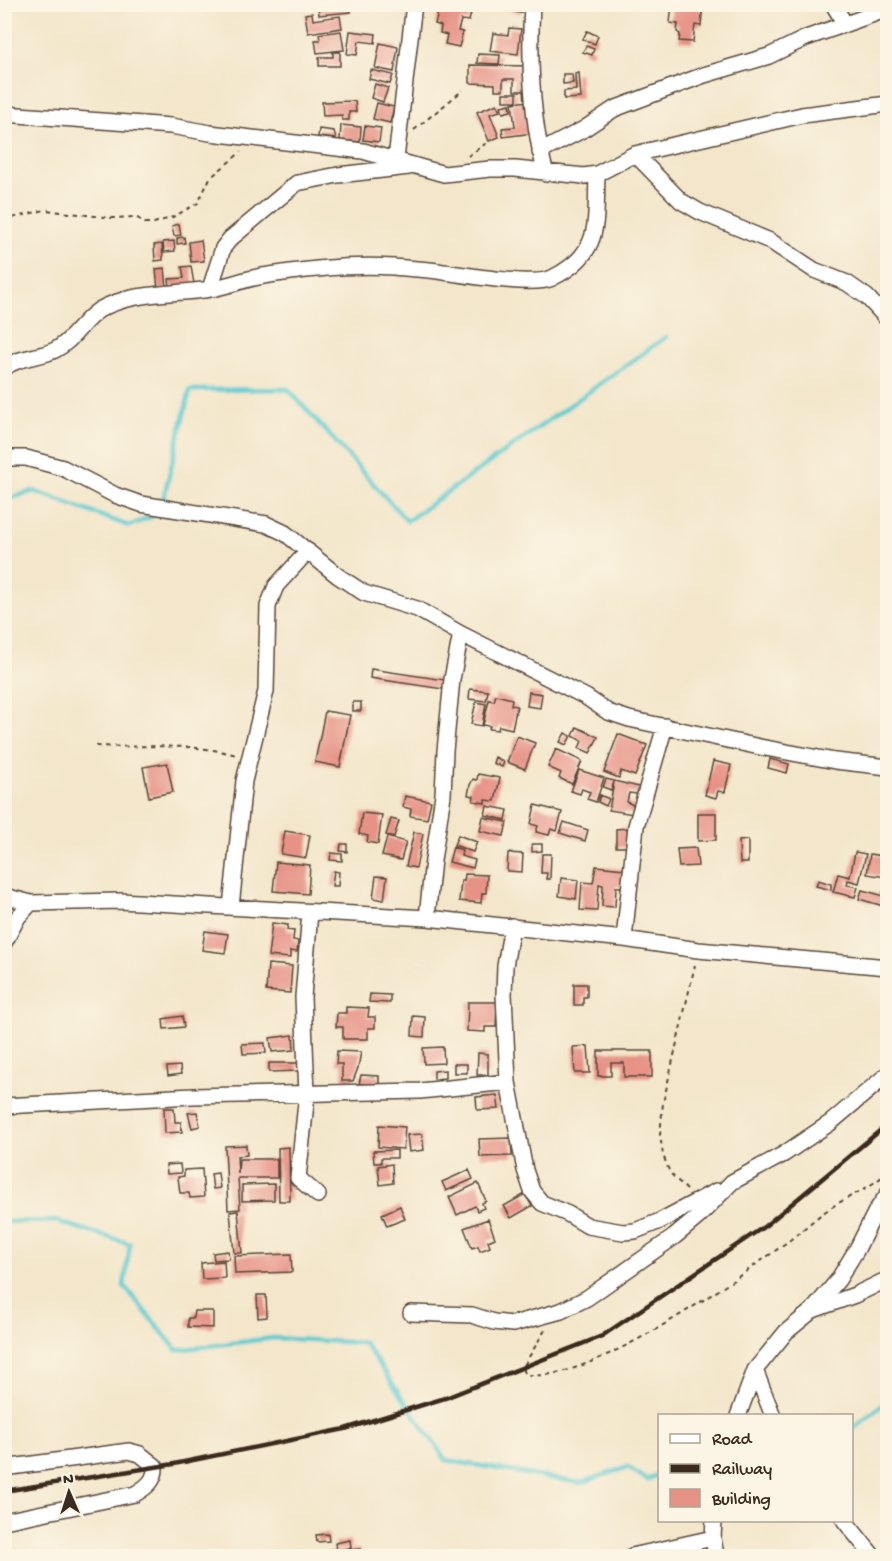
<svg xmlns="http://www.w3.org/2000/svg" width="892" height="1561" font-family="'Gochi Hand',sans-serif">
  <rect width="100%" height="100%" fill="#fcf5e5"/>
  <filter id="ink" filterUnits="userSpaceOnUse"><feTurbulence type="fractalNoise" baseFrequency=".0167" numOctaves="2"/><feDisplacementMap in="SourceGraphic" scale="12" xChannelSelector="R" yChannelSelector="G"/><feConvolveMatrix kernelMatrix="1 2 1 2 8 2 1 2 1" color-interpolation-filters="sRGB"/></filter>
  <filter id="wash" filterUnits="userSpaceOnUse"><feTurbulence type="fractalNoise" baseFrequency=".008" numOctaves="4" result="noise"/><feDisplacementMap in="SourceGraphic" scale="24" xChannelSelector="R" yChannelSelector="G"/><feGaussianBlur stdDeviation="1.35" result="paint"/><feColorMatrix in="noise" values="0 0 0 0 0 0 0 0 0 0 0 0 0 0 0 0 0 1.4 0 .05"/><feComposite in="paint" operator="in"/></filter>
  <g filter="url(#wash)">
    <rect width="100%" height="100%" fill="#f3e6ca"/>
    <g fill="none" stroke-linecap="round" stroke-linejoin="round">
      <path stroke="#5dcad0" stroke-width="4.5" d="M4 500 34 491 129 526 160 513
        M162 504 190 390 288 389 407 521 666 337
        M4 1222 56 1221 130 1244 124 1286 177 1350 273 1338 364 1343 446 1460 580 1483 628 1467 647 1480 660 1473
        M852 1430 888 1400"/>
    </g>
    <g id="blocks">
      <path fill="#e69285" d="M318 4H350L351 12 319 15Z
        M503 4H522L521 13 502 9Z
        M672 4H703L701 26 695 25 693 42 679 41 680 34 677 32 678 24 670 23Z
        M440 5 453 8 454 5 472 9 469 21 461 20 458 31 463 32 459 47 445 44 447 35 440 33 441 26 435 24Z
        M477 5H500L499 11 477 8Z
        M312 13 313 20 340 16 342 28 308 33 305 14Z
        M509 28 521 29 518 54 490 51 493 33 508 35Z
        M341 31 344 50 317 53 315 40H320L319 34Z
        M350 31 376 34 375 43 359 41 357 55 347 54Z
        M587 31 598 36 595 44 583 39Z
        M380 43 398 47 394 72 375 68Z
        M586 46 594 49 592 55 583 52Z
        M333 52H340V66H319V57H333Z
        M478 54 500 55 499 64 477 63Z
        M470 65 529 66V91H514V79H503V90H495V84L470 83Z
        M371 70 393 75 390 84 369 79Z
        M579 73 581 98 564 99V91L576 90 575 74Z
        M563 74H572L573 83 563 84Z
        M375 84 388 88 383 102 371 98Z
        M503 93H517V101H503Z
        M355 101 356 112H349V120H342V115L323 116 322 102Z
        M529 101 533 133 503 137 502 128 515 127 512 103Z
        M377 103 394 107 390 123 373 119Z
        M497 104 500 111 490 114 499 137 489 141 477 112Z
        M510 104 511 111 503 113 501 106Z
        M341 125 361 127 360 142 340 140Z
        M365 126 381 128 379 142 363 140Z
        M319 129 334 131 336 139 318 137Z
        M179 224 181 235 174 236 172 226Z
        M184 237 185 243 177 244V238Z
        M201 240 204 261 191 262 189 242Z
        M174 241 175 251 164 252 163 242Z
        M162 244 163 260 155 261 154 245Z
        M191 266 194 284 170 287 169 279 184 278 182 267Z
        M165 268 167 289 158 290 156 269Z
        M371 669 445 680 443 689 370 678Z
        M470 689 488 691 486 701 469 699Z
        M529 692 542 694 540 708 527 706Z
        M496 695 512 699 511 705 517 706 512 729 499 726 498 730 489 729 490 726 483 725 489 700 494 701Z
        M353 702H361V711H353Z
        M476 702 486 704 482 726 471 724Z
        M325 711 350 715 340 767 315 762Z
        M577 727 598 737 590 753 579 748 582 741 573 736Z
        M565 733 571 736 566 745 560 742Z
        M618 734 647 745 635 776 621 771 619 778 604 772Z
        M517 736 535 743 525 769 507 762Z
        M556 749 582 761 572 784 559 778 561 773 548 767Z
        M495 757 504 762 502 767 493 763Z
        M770 759 789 764 787 773 768 768Z
        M713 761 731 765 725 792 718 791 716 798 705 795Z
        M167 763 173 792 149 797 143 767Z
        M579 770 604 778 596 802 587 799 590 792 582 789 580 794 571 791Z
        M478 774 500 778 495 801 485 800V803L473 801 474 796 468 795 470 785 473 779 477 780Z
        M606 779 639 787 637 794 629 793 627 802 635 806 633 814 609 810 614 782 611 790 603 787Z
        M600 795 609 799 606 806 598 802Z
        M405 796 431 801 427 819 410 816 411 809 403 807Z
        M535 805 562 812 557 831 551 829 549 835 536 832 538 826 531 824Z
        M487 806 508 810 506 820 485 815Z
        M362 813 382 815 378 844 367 842 368 836 359 834Z
        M698 813H716V840L698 841Z
        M483 817 507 822 504 836 480 831Z
        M391 819 399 821 394 837 386 835Z
        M564 822 588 830 585 841 560 833Z
        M628 828V847H616V829Z
        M285 831 310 835 306 858 281 854Z
        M414 832 423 834 416 868 406 866Z
        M458 835 477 842 473 852 454 845Z
        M387 837 406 842 401 860 382 856Z
        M748 840V863H740L739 841Z
        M341 844H347V852L340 851Z
        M532 844H542V851L532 852Z
        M453 847 462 850 461 856 475 860 473 868 449 862Z
        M696 848 698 866 679 867 677 849Z
        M855 852 866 854 859 883 848 880 847 885 858 887 855 897 833 892 838 874 850 877Z
        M331 853 342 854V861L330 860Z
        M508 853 523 854 522 872 507 871Z
        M542 854H551L550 879H546L547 873H541Z
        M870 854 888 857V894L883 893 886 877 867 874Z
        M276 862 310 865 308 894 273 891Z
        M596 866 624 869 622 887H616L615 907 602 906 603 885 599 884 597 911 580 910 582 882 593 883Z
        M334 871 339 872 338 886H332Z
        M465 874 487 875 486 893H482L481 903 459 901 461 881H464Z
        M376 876 387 877 384 900 373 898Z
        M561 878 578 880 576 899 559 896Z
        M818 880 831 884V890L816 886Z
        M862 890 888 897 887 907 859 899Z
        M272 923 288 925 287 930 294 931 293 940 298 941 297 952 290 951V958L268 956Z
        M205 931 228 934 225 953 202 950Z
        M268 964 292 966 290 993 266 991Z
        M574 984H587V997H583V1005H574Z
        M370 994 390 995V1003L369 1002Z
        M468 1002H497L496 1027H485V1032L467 1031Z
        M346 1007 369 1008 368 1017H375V1028H368V1039H343V1027H336L337 1013H346Z
        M182 1016 184 1027 164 1029 163 1019Z
        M413 1016 425 1017 424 1037 412 1036Z
        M293 1035 294 1050 272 1052 270 1038Z
        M265 1043 266 1053 243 1054 242 1044Z
        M588 1046 590 1073H575L573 1047Z
        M443 1047 444 1063 424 1064 423 1048Z
        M337 1051 361 1052 358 1068 353 1081H342V1064H336Z
        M598 1051H652V1077H624V1063H611V1076H598Z
        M478 1053 488 1054V1075H477Z
        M269 1063H298V1071L269 1072Z
        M454 1064H467V1073H454Z
        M180 1066 181 1074 168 1076 167 1067Z
        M445 1070V1078L434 1079V1071Z
        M361 1075 379 1076V1084H359Z
        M497 1095 499 1109 477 1110 476 1097Z
        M164 1108H174L175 1122H181L182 1132 165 1133Z
        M197 1112 200 1126 192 1128 188 1113Z
        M379 1125 405 1127 403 1149 378 1147Z
        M422 1134 424 1150 409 1152 407 1135Z
        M511 1138 512 1156 480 1157 479 1139Z
        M246 1145 247 1155 237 1156 238 1174 239 1159H277V1178H238L240 1209 228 1210 225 1146Z
        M289 1147 290 1201H279L278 1148Z
        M397 1150V1158H381V1163H374L373 1151Z
        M180 1164 181 1173 167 1174 166 1165Z
        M392 1164 393 1183 380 1185 378 1166Z
        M202 1169 204 1197 190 1198 189 1193H180L178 1177 184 1176V1170Z
        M469 1170 473 1179 446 1191 442 1182Z
        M218 1173 220 1188 213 1189 211 1174Z
        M478 1183 486 1201 482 1203 484 1208 477 1211 475 1206 457 1215 449 1197Z
        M274 1184V1200L242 1201V1185Z
        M525 1194 532 1206 511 1218 504 1206Z
        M400 1206 405 1219 387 1226 382 1214Z
        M238 1211 242 1253H234L230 1212Z
        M488 1219 495 1238 488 1241 490 1247 480 1251 478 1246 472 1248 464 1228Z
        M228 1251 229 1259 214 1260 213 1253Z
        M291 1254 292 1272 235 1274 234 1256Z
        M224 1261 225 1278 202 1279 201 1263Z
        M257 1295H266L267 1317 258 1318Z
        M194 1311H213V1328L188 1327V1318H193Z
        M328 1534 329 1541 317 1542 316 1535Z
        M350 1540 351 1548 336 1550 335 1543Z
        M360 1549 361 1556H343L342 1551Z
        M340 1551V1556H328V1553Z"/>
    </g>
  </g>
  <g filter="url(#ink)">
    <use href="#blocks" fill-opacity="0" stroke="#574638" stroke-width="1.5"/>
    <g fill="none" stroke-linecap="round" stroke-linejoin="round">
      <defs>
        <path id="street" d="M532 4C529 60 531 120 546 174
          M833 4 845 24
          M4 114 171 126 210 133 363 151 444 174 490 169H515L584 176 597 174 635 154 802 115 888 104
          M540 152 584 129 614 109 704 75 769 56 806 38 888 9
          M635 154 681 201 700 212 770 241 814 270 847 283 867 297 888 320
          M396 159 414 4
          M210 289 223 248 230 239 297 183 338 175 409 167
          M4 368C20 356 39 358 55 350 73 341 82 321 99 310 132 291 174 295 210 289 228 286 245 279 263 276 306 269 351 264 394 267 411 269 428 269 444 272 466 275 535 287 552 278 603 253 595 223 597 174
          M4 458H26L63 468 115 495 141 504 266 524 285 533 338 576 364 593 417 609 461 634 586 697 608 712 629 719 760 747 835 761 888 767
          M4 896 31 903 120 901 427 918 624 939 698 950 888 967
          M231 907 244 781 266 691 268 606 276 586 308 551
          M310 912 303 997 307 1094 298 1178 318 1195
          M427 918 433 860 443 795 445 751 452 679 461 634
          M512 926 505 966 504 994 508 1082 525 1170 532 1191 542 1203 568 1214 588 1226 623 1232 635 1231 660 1221 716 1191
          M624 939 636 826 665 726
          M4 943 18 917 31 903
          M4 1106 193 1096 420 1091 508 1082
          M813 1310 855 1295 888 1279
          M411 1313 472 1315 494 1322 513 1324 561 1311 587 1298 674 1237 698 1217 732 1182 784 1154 830 1123 888 1074
          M755 1370 773 1416
          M738 1416 755 1370 786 1332 813 1310 838 1280 857 1249 876 1211 888 1194
          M4 1468 129 1451 140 1454 155 1466C156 1480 147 1487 135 1494L4 1521
          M714 1520 713 1538 716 1556
          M844 1520 873 1556
          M632 1556 713 1538"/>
      </defs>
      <use href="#street" stroke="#574638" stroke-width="18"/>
      <path stroke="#574638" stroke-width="2" stroke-dasharray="4.5 4.5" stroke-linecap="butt" d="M414 130 463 90
        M468 156 488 142
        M4 220 45 210 112 218 136 217 145 223H154L173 217 198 203 210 178 241 152
        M96 746C143 748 191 742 236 755
        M687 1190 670 1173 663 1155 660 1135 663 1103 695 965
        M545 1330 523 1367 525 1374C584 1389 741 1276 790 1240 802 1231 813 1220 826 1211 846 1197 869 1189 888 1172"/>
      <use href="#street" stroke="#fff" stroke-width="15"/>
      <path stroke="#3b2a1e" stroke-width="4.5" d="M4 1491 174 1464 345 1429 448 1397 602 1336 765 1226 888 1124"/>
    </g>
  </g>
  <rect width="892" height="1561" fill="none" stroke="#fcf5e5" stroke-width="24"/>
  <rect x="658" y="1414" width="195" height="108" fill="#fcf5e5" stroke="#afa495" stroke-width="1.5"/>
  <rect x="670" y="1434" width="30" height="9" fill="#ffffff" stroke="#afa495" stroke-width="1.5"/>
  <text x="712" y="1444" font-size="18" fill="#3b2a1e">Road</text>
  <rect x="670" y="1464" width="30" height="9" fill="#3b2a1e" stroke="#afa495" stroke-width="1.5"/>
  <text x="712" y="1474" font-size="18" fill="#3b2a1e">Railway</text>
  <rect x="670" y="1489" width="30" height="18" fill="#e69285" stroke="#afa495" stroke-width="1.5"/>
  <text x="712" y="1504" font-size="18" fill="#3b2a1e">Building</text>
  <g transform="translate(69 1492) rotate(357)" stroke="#fcf5e5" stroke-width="4.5" paint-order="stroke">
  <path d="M0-4.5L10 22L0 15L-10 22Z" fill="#3b2a1e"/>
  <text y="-9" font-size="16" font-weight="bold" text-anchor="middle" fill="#3b2a1e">N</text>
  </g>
</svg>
